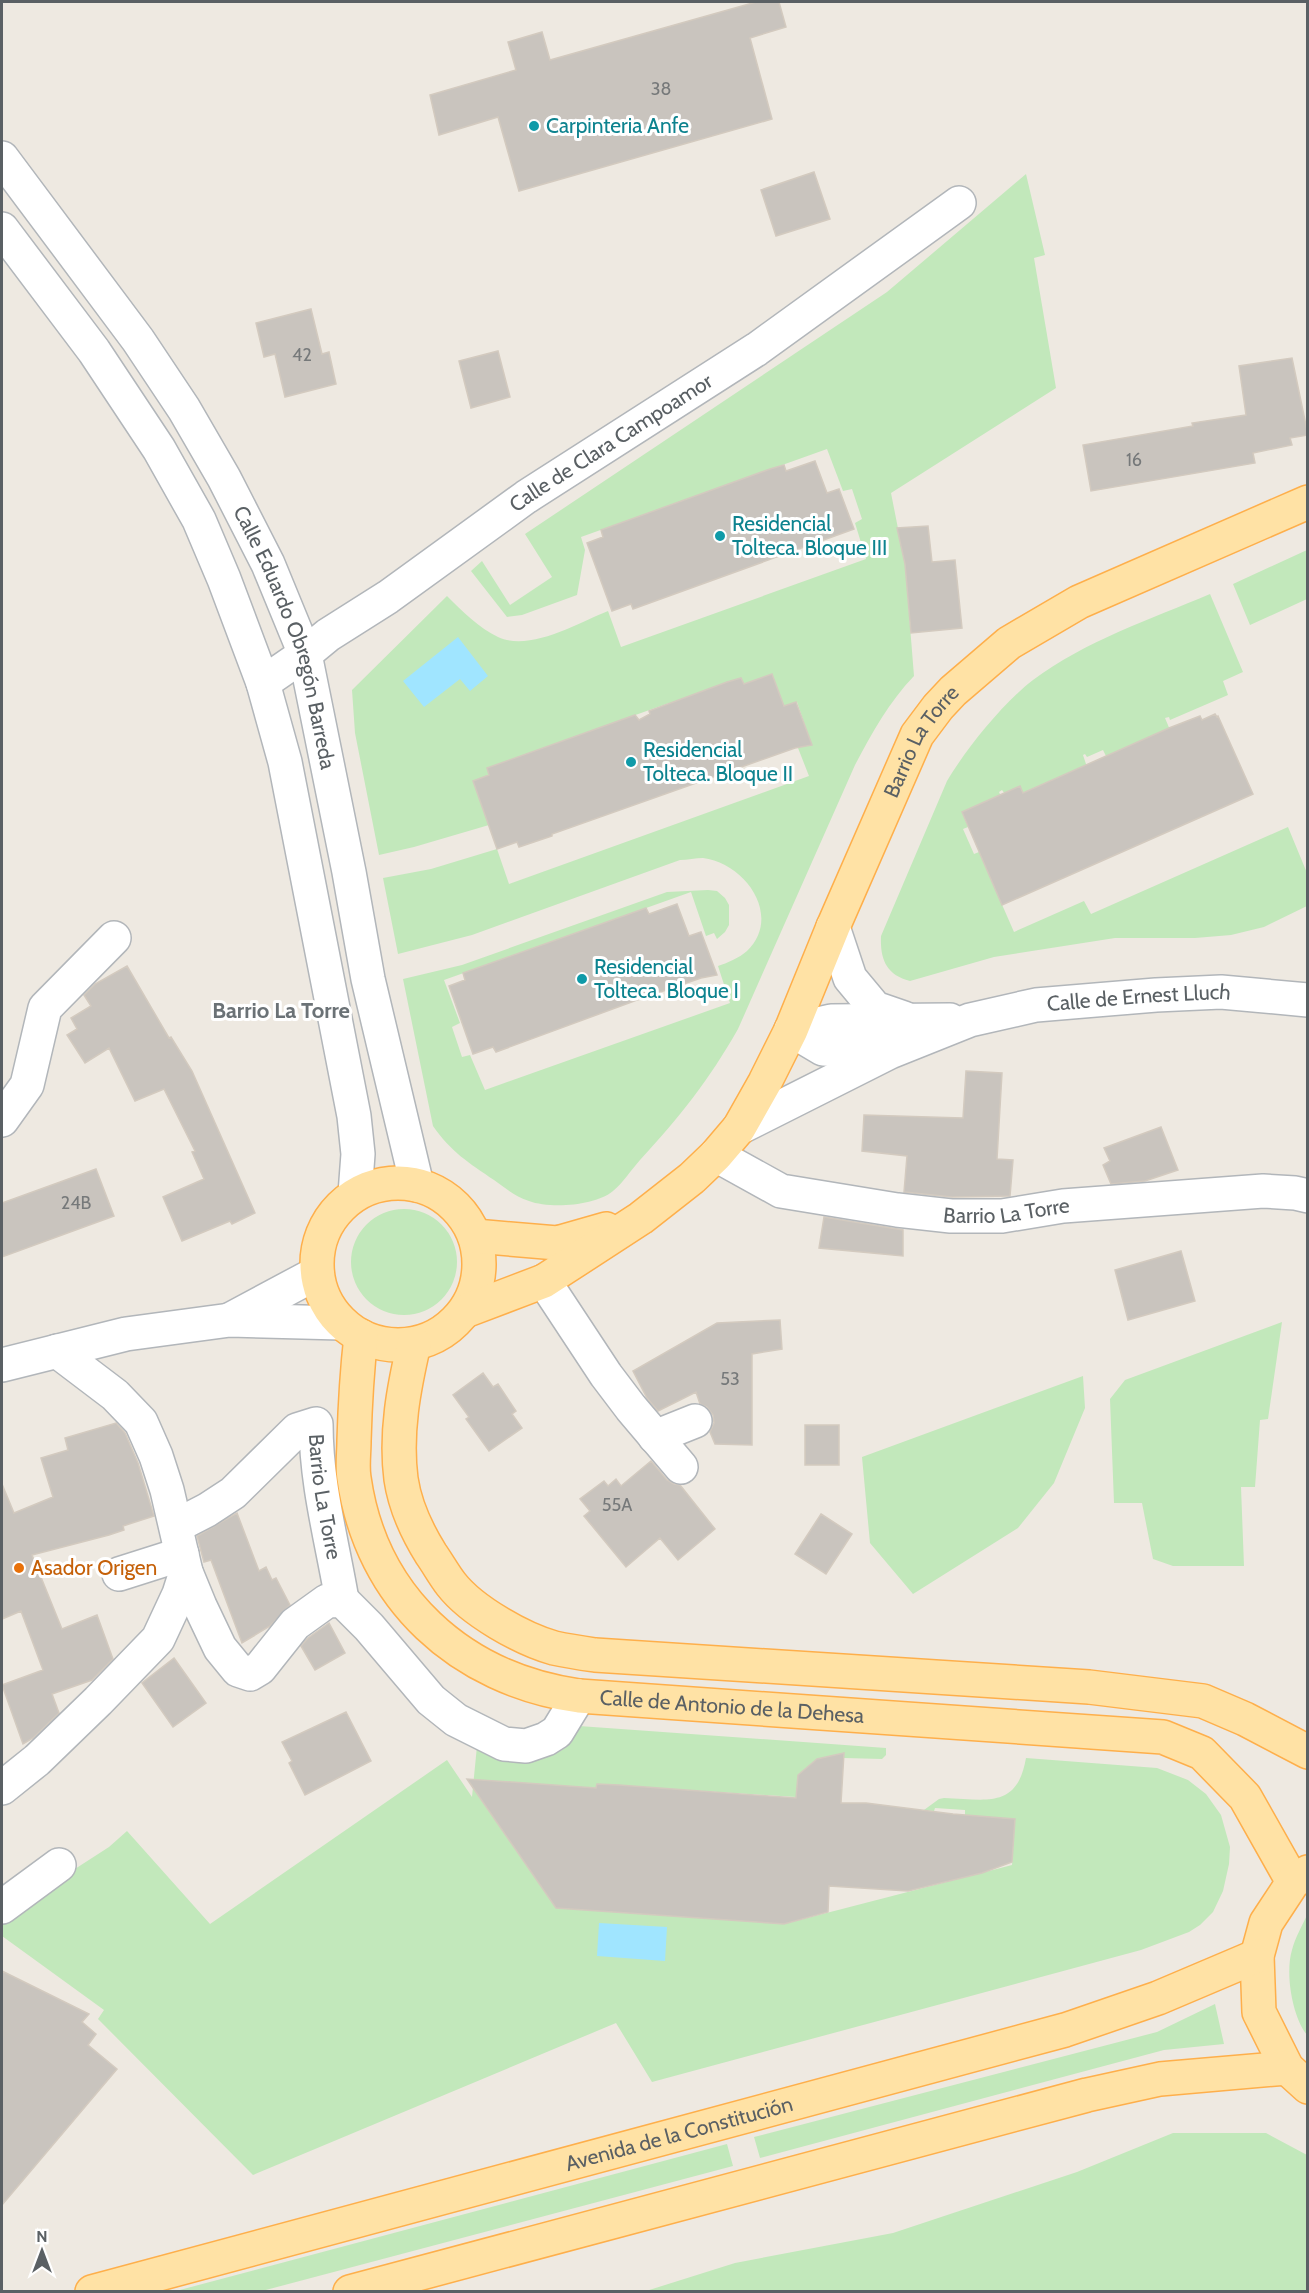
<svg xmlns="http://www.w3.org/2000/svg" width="1309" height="2293" font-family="Cabin,sans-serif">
  <rect width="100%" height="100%" fill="#eee9e1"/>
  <path fill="#c2e8bb" d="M1026 174 1045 255 1034 258 1056 388 891 493 905 564 914 676C889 702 872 733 855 765L738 1029C709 1080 680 1117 640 1160 631 1170 623 1183 613 1191 595 1206 550 1209 529 1201 516 1197 505 1188 494 1180 469 1163 451 1152 433 1126L403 979 462 965 667 892 708 890 717 891 725 898 729 905V925L725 932 717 939 714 933 706 936 691 892 444 980 460 1023 452 1027 462 1057 470 1055 485 1090 730 1003 718 966C727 963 739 958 747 951 783 916 745 863 703 858 696 858 687 860 680 860L472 935 398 954 383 878 431 869 497 849 509 884 809 776 798 748 811 743 797 702 784 706 772 674 744 684 741 678 701 692 671 710 669 703 487 768 489 775 473 781 489 825 414 847 379 855 355 733 352 690 447 596C462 611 479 628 498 637 530 652 578 623 608 611L621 647 866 559 855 523 862 519 852 489 843 491 827 449 581 537 585 550 577 595 522 615 507 617 471 571 482 561 510 605 552 577 525 534 887 292Z
    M1307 550V599L1250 625 1233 584Z
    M1210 594 1243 672 1223 681 1228 695 1170 720 1169 717 1165 718 1170 730 1110 764 1103 750 1087 757 1085 754 1083 755 1087 767 1027 801 1020 787 1005 794 1002 790 999 792 1004 803 987 801 962 812 968 827 963 829 974 854 979 852 1014 932 1084 901 1091 914 1288 827 1307 873V906L1264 927 1231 935 1195 938H1115L994 957 910 981C886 975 880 959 881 936L947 781C966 749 1003 703 1033 680 1085 641 1151 619 1210 594Z
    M351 1262a53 53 0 1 1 106 0a53 53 0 1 1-106 0Z
    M1282 1322 1268 1419 1260 1420 1255 1487H1241L1244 1566H1173L1153 1559 1142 1503H1114L1110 1399 1125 1380Z
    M1083 1376 1085 1408 1054 1483 1018 1528 913 1594 870 1543 862 1457Z
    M579 1726 886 1748V1755L882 1759 844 1758 796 1797 597 1784 596 1788 481 1780 479 1797 556 1908 784 1924 1012 1865 1015 1819 970 1816 965 1818V1810L935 1808 934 1811 924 1810 939 1799 944 1798C986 1799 1017 1810 1026 1758L1157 1768 1188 1780 1206 1794 1221 1815 1230 1847 1229 1864 1223 1891 1213 1912 1200 1925 1189 1932 1141 1950 652 2082 616 2023 253 2175 98 2019 104 2010 2 1936V1916L109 1847 127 1831 210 1924 447 1760 472 1797 477 1746C513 1752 564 1774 579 1726Z
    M1307 1915V2035C1292 2016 1285 1973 1292 1950 1295 1938 1302 1926 1307 1915Z
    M1215 2004 1224 2044 1164 2050 760 2158 754 2137 1157 2032Z
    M1173 2133H1266L1307 2155V2291H646L735 2263 893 2233 1077 2172Z
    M727 2144 733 2166 262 2291H176Z"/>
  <path fill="#a0e5ff" d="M458 637 488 676 470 691 460 679 424 707 403 681Z
    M599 1923 667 1927 665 1961 597 1956Z"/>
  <path fill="#c9c4be" stroke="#d3cabf" stroke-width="1.5" d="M756 2H779L786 27 750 38 772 119 519 191 498 117 439 135 430 95 516 70 508 42 542 32 550 60Z
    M814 172 830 219 776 236 761 190Z
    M311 309 322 354 329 352 336 384 285 397 275 354 264 357 256 323Z
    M498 351 510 397 471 408 459 361Z
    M1292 358 1308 435 1290 438 1292 445 1253 453 1255 463 1091 491 1083 445 1193 426 1192 423 1246 415 1239 366Z
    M815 461 827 493 839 489 854 529 633 609 631 604 612 611 587 543 603 537 601 530 770 469 784 465 786 471Z
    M928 526 932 562 955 560 962 628 911 633 905 564 897 528Z
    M772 674 784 706 796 702 812 745 795 748 552 834V836L519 847 517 842 497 849 473 781 489 775 487 768 635 715 639 720 650 714 649 711 727 682 741 678 744 684Z
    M1215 714 1217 717 1218 716 1253 794 1002 905 962 812 1020 786 1023 793 1169 728 1200 716 1202 720Z
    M677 904 689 936 701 932 717 975 701 978 637 1000 496 1052 493 1047 473 1054 449 986 465 980 463 973 646 908 649 914Z
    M127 966 169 1038 171 1037 192 1071 255 1213 232 1224 230 1221 182 1241 163 1197 204 1179 192 1152 195 1151 164 1089 135 1101 109 1048 85 1063 67 1035 77 1029 71 1018 91 1006 84 995 95 984Z
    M966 1071 1002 1073 997 1159 1013 1160 1010 1196 952 1197 904 1192 907 1156 862 1151 864 1115 963 1118Z
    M1161 1127 1178 1170 1145 1181 1111 1184 1103 1165 1110 1161 1104 1148Z
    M96 1169 114 1216 2 1257V1203Z
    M824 1217 903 1230V1256L819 1248Z
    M1181 1251 1195 1301 1128 1320 1115 1270Z
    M780 1320 782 1349 752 1354V1445L715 1444 710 1432 714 1423 713 1415 707 1407 700 1404 696 1392 658 1411 647 1398 633 1371 717 1323Z
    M483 1373 493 1387 498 1384 516 1411 512 1414 522 1428 489 1451 466 1419 469 1417 453 1395Z
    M116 1423 125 1433 138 1463 154 1516 123 1526 124 1530 109 1535 32 1555 62 1629 97 1615 113 1659 92 1680 52 1694 59 1713 33 1738 23 1744 2 1685 43 1670 21 1611 2 1619V1484L14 1513 53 1497 41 1458 68 1450 65 1438Z
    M805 1425H839V1465H805Z
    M651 1461 667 1480 674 1484 680 1485 715 1529 678 1560 660 1538 626 1567 584 1516 590 1511 580 1499 604 1481 608 1486 616 1479 621 1486Z
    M237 1513 259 1571 266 1567 272 1580 276 1578 290 1605 270 1626 242 1643 211 1560 204 1562 197 1536Z
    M821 1514 852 1534 826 1574 795 1554Z
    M329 1623 345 1653 315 1670 301 1646 308 1638Z
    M174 1658 206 1703 173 1727 142 1683Z
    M346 1712 371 1761 305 1795 289 1763 292 1761 282 1742Z
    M844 1753 841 1803H866L953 1814 1015 1819 1012 1862 982 1873 908 1891 829 1886 828 1912 784 1924 556 1908 467 1779 596 1788 597 1784 619 1785 796 1798 798 1775 817 1759Z
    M2 1971 89 2014 82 2022 96 2034 88 2045 117 2069 2 2205Z"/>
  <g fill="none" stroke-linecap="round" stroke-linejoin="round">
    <defs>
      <g id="minor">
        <path id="s1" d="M2 158 138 340 184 409 224 478 268 564 305 654 349 872 368 979 417 1185"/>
        <path d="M2 229 94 351 159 449 199 520 224 579 263 683 285 762 354 1116 358 1154 355 1194"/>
        <path id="s2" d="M263 683 305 654 328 635 388 597 526 497 757 349 959 203"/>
        <path d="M833 927 850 978 875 1008 904 1018"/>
        <path d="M791 1030 831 1021 950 1020"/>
        <path d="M791 1030 823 1049 885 1052"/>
        <path d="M2 1120 27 1085 45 1008 114 938"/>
        <path id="s3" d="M739 1128 890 1052 970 1020 1036 1005 1156 995 1221 992 1308 1000"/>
        <path id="s4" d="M716 1155 781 1191 897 1210 951 1216H1002L1063 1206 1263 1191 1295 1193 1308 1196"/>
        <path d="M544 1281 606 1375 631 1408 681 1467"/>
        <path d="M231 1319 317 1273"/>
        <path d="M57 1351 115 1395 141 1422 156 1456 167 1490 186 1572 200 1606 220 1648 238 1670 250 1674 260 1668 295 1624 327 1601 342 1600 369 1627 431 1700 456 1720 504 1744 526 1746 546 1739 557 1732 579 1696"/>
        <path d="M2 1365 126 1334 230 1320 341 1323"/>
        <path d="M655 1437 695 1421"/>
        <path id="s5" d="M176 1526 207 1510 233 1493 297 1430 316 1424C316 1484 332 1541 342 1600"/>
        <path d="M119 1574 182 1554"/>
        <path d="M2 1788 37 1760 98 1701 158 1639 179 1594 186 1572"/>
        <path d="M2 1907 59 1865"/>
      </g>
      <g id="major">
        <circle cx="398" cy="1264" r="81"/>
        <path d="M475 1236 557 1243 606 1229"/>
        <path id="s6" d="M465 1311 544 1281 641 1218 692 1178 716 1155 739 1128 765 1082 791 1030 833 927 917 735 938 707 953 691 1009 643 1079 602 1308 502"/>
        <path id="s7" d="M361 1336C357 1371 355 1406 354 1441 354 1453 352 1466 354 1478 371 1598 460 1679 579 1696L1163 1737 1202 1753 1245 1797 1293 1882"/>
        <path d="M414 1344C404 1387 395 1433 401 1479 405 1506 416 1530 431 1554 438 1564 444 1575 451 1584 472 1611 522 1639 554 1648 568 1651 581 1653 595 1655L1089 1687 1203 1701 1245 1719 1308 1752"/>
        <path d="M1308 1872 1293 1882 1266 1923 1257 1956 1259 2012 1287 2068 1308 2087"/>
        <path id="s8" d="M92 2292 1065 2030 1158 1998 1257 1956"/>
        <path d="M350 2292 1087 2095 1160 2079 1287 2068"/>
      </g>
    </defs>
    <use href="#minor" stroke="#b2b6ba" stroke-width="36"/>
    <use href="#major" stroke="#feaf4b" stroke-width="36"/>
    <use href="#minor" stroke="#fff" stroke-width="33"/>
    <use href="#major" stroke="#ffe2a5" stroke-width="33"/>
  </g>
  <g fill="#0f9aa8" stroke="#fff" stroke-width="2">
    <circle cx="534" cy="126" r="6"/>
    <circle cx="720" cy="536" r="6"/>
    <circle cx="631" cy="762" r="6"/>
    <circle cx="582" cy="979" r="6"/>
  </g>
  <circle fill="#e8710a" stroke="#fff" stroke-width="2" cx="19" cy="1568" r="6"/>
  <g text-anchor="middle" stroke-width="6" stroke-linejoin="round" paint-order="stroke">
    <g font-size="18" fill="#76797a">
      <text x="661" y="95">38</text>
      <text x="302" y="361">42</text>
      <text x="1134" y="466">16</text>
      <text x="76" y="1209">24B</text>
      <text x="730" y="1385">53</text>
      <text x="617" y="1511">55A</text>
    </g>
    <g font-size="21" fill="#0d838f" stroke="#fff" text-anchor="start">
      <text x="546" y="133">Carpinteria Anfe</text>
      <text x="732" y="531">Residencial<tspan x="732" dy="24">Tolteca. Bloque III</tspan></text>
      <text x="643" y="757">Residencial<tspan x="643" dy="24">Tolteca. Bloque II</tspan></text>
      <text x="594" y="974">Residencial<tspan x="594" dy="24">Tolteca. Bloque I</tspan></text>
    </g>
    <g font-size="21" fill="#5a6064" stroke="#fff">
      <text dy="7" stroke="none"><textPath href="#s2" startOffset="423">Calle de Clara Campoamor</textPath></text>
      <text dy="7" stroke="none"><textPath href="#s1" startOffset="562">Calle Eduardo Obregón Barreda</textPath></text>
      <text dy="7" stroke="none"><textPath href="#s6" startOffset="762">Barrio La Torre</textPath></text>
      <text dy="7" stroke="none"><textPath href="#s3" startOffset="426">Calle de Ernest Lluch</textPath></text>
      <text dy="7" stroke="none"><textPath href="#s4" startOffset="302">Barrio La Torre</textPath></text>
      <text dy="7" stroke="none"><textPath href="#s5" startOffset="249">Barrio La Torre</textPath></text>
      <text dy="7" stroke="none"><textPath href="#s7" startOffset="633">Calle de Antonio de la Dehesa</textPath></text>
      <text dy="7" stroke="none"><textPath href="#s8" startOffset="608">Avenida de la Constitución</textPath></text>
    </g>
    <g font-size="21" fill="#c56008" stroke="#fff" text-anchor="start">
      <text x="31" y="1575">Asador Origen</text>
    </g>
    <g font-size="22" font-weight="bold" fill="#6b7276" stroke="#fff">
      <text x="281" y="1018">Barrio La Torre</text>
    </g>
  </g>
  <rect width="1309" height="2293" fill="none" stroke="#5a6064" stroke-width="6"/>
  <g transform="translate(42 2251)" stroke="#ffffff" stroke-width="4.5" paint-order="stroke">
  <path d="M0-4.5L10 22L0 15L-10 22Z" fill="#5a6064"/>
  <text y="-9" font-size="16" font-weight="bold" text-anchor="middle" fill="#5a6064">N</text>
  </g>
</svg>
